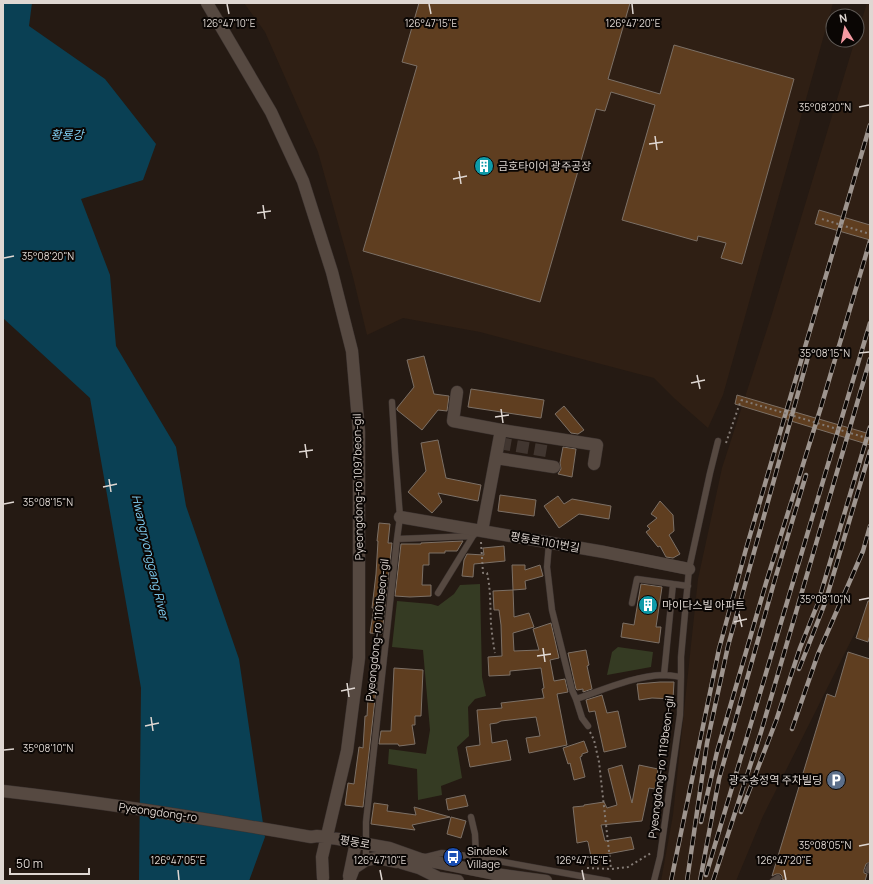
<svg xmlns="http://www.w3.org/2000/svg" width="873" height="884" font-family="Manrope,'Noto Sans KR',sans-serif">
  <rect width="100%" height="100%" fill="#251a13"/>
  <path fill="#2f1f14" d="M244 3H833L723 395 708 428 675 399 654 378 480 332 403 318 367 335 353 277 318 152 265 32Z
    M867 3H870V603L763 816 736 881H661L673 815 698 579 722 468 771 317 855 40H857V35Z"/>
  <path fill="#353b23" d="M480 584 482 677 486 696 475 699 468 707 469 736 457 747 462 778 441 786 442 795 418 800 417 769 388 764 389 749 426 754 430 730 423 650 392 647 397 601 431 604 438 606 454 594 460 585Z
    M618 647 653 652 651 667 607 675 612 652Z"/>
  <path fill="#0a4054" d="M3 3H32L29 26 105 79 156 144 143 180 81 199 110 275 116 346 176 447 186 506 239 659 265 837 249 881H139L141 688 90 398 3 318Z"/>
  <path fill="#5f3e20" stroke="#7c7066" d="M419 3H630L608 79 660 94 674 45 794 79 742 264 721 258 726 243 698 236 697 241 622 220 655 105 611 92 605 111 596 109 540 302 363 251 417 66 402 62Z
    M819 210 870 225V240L815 224Z
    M424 356 434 394 449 396 447 411 438 410 422 430 397 410V408L414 387 407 360Z
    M471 389 544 400 541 418 468 407Z
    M737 395 870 434V445L735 404Z
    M564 406 584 430 578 434 571 433 555 414Z
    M438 440 446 478 481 485 478 501 438 493 442 502 432 513 408 492 426 471 421 443Z
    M563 447 576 449 572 477 558 474 561 469 560 463Z
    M500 495 536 500 534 516 498 511Z
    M558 496 564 504 572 499 611 506 609 519 579 514 559 528 544 506Z
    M660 501 673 515 674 531 669 535 680 554 673 558 666 557 660 546 658 547 646 532 650 529 647 526 657 518 651 514Z
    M379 523 390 524 388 543H392L382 634 370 633 374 608H372L376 574 378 541H377Z
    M463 541 457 551H445V553H429V565H423L422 585H431V596L410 597 395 596 401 544H421V543Z
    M504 546 505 561 474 564 473 577 462 576 464 560 467 554 484 555 483 548Z
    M512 565H525V570L540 565 543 576 525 581 526 589 513 590Z
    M641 584 662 587 656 627H661L659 643 621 637 623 623 634 625Z
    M513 590 514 617 529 613 534 627 513 633 514 651 539 650 533 629 551 623 559 658 550 660 554 681 565 679 568 692 557 694 567 745 529 753 526 738 540 736 536 717 501 721 497 723 490 724 492 743 507 740 511 760 470 767 466 747 480 745 477 710 502 708 501 703 544 698 542 689 544 688 541 668 510 671V675L489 676 488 657 502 656 501 625 499 610H494L493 591Z
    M868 601H870V635L868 642 856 638Z
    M586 650 589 665 587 666 592 689 583 692V689L577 690 576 689 568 653Z
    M848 652 870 659V862L866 864 864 870V873L867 874 865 881H788L782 879V876L780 874H776L772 876 827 694 835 697Z
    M394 668 423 670 421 716H415V725H412L415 744 399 746 398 744H379L381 731H391Z
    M369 681H377L363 807 345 805 348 783 354 784 359 747 363 748 365 716H367Z
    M660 682H674L673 699 652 698 639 700 637 684Z
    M602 695 607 713 618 711 626 747 604 752 595 711 589 712 586 700Z
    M584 741 588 752 582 754V756L580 757 585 777 574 780 570 763 568 764 563 748Z
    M622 765 632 803 639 765 658 769 655 789 649 788 642 821 601 825 605 841 631 837 634 849 591 857 588 842 587 841 577 843 573 807 584 806V805L604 802 607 808 617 805 608 769Z
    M465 795 468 806 448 810 446 799Z
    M374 803 388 805 387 811 416 815 414 807 450 817 412 825 415 830 371 824Z
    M451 817 466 821 461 838 447 834Z"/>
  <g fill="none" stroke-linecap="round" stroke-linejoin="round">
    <path stroke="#413630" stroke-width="12" stroke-dasharray="12 6" stroke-linecap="butt" d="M499 443 551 452"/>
    <defs>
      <path id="lane" d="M397 539 473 536
        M549 543 547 567 552 610 572 690 576 699 582 718 588 726
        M673 584 688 586
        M438 593 473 536 475 534
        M632 603 637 579 673 584 664 675
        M576 699C603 690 634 676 663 675 668 675 675 676 681 677
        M471 817 475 834 476 857
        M426 857 442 853 476 857 608 881
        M366 860V822L397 539 400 517 395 452 392 402
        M868 870 870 866
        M654 881 660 857 680 715 681 677V657L689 569 710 473 718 441
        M773 881 778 878"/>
      <path id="street" d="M207 3 271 112 303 181 332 272 352 351 359 432V658L347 751 322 857 323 878
        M457 392 453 421 501 430 482 531
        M501 430 597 445 594 464
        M496 458 554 467
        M400 517 604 552 689 569
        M3 791C106 803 209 819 311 837L317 836 327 837 389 848 420 859 495 874 546 881
        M387 854 397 856 402 863 419 868 439 878 458 881
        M349 876 356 842
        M349 881 354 868 366 860 377 858 396 862"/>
    </defs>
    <use href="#lane" stroke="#3c3330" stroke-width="7"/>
    <use href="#street" stroke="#3c3330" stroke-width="13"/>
    <path stroke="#847b75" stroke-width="2" stroke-dasharray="2 3" stroke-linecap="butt" d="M726 443 741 400
      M481 542 483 573H487C491 590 490 607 491 624 492 634 493 643 495 653
      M590 732 594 740 599 762 611 869
      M587 868 611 869 628 867 651 853 652 852"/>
    <use href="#lane" stroke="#564941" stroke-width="6"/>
    <use href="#street" stroke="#564941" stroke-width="12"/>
    <defs>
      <path id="rail" d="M799 669 807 649 825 603 870 451
        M792 729 818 654 863 551 870 526
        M741 812 776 721 800 648 818 603 870 427
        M701 822 717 752 766 583 821 407 870 241
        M706 875 870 323
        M671 881 719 649 746 549 870 125
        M687 881 707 743 728 646 808 357
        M700 881 719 779 775 579 806 475
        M713 881 761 732 870 359"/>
    </defs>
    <use href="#rail" stroke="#9e958f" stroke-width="4.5"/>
    <use href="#rail" stroke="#0a0604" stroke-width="3" stroke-dasharray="9" stroke-linecap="butt"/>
    <path stroke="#847b75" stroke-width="2" stroke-dasharray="2 3" stroke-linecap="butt" d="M822 219 870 234
      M741 400 870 439"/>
  </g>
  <path fill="none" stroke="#dfd7d2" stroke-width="1.5" d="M227 4 229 14M429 4 431 14M632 4 633 14M859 107 869 105M655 136 657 150M649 144 663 142M459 171 461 184M453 179 467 176M263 205 265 219M257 213 271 211M4 258 14 256M859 353 869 352M697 375 700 389M691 383 705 380M501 409 503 423M495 417 509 415M305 444 307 458M299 452 313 450M109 479 111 492M103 487 117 484M4 504 14 502M859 600 869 598M739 614 742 627M734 622 747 619M543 648 545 662M537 656 551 654M347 683 349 697M341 691 355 688M151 717 153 731M145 726 159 723M4 750 14 749M859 846 869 844M178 870 179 880M380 870 382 880M582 870 584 880M784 870 786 880"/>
  <defs>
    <symbol id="building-disc" viewBox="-11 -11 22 22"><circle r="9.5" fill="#0f9aa8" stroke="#0a0604"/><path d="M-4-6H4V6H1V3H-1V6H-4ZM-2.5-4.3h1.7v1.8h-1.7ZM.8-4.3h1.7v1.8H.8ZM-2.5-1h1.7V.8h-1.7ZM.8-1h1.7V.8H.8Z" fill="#fff"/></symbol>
    <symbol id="parking-disc" viewBox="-11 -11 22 22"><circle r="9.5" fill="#5c6f8a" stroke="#0a0604"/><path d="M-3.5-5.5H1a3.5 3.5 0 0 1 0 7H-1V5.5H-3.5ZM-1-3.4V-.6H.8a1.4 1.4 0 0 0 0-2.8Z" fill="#fff"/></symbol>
    <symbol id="bus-disc" viewBox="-11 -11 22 22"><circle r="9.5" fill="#1a4fb4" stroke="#0a0604"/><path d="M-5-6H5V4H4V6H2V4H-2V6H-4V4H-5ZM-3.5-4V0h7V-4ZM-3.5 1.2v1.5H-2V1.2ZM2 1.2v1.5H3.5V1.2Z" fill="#fff"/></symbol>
  </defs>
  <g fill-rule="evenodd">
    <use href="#building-disc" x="473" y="155" width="22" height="22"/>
    <use href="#building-disc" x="637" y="594" width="22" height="22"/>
    <use href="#parking-disc" x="825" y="769" width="22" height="22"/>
    <use href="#bus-disc" x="442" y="846" width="22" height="22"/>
  </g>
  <g text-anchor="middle" stroke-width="4" stroke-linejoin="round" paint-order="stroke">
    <g font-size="11" fill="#dfd7d2" stroke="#0a0604" text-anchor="start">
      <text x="498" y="170">금호타이어 광주공장</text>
      <text x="662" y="609">마이다스빌 아파트</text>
      <text x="822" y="784" text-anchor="end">광주송정역 주차빌딩</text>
      <text x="467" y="855">Sindeok<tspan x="467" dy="13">Village</tspan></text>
    </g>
    <g font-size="11" fill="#dfd7d2" stroke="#0a0604">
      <text transform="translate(358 487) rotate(-91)" y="4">Pyeongdong-ro 1097beon-gil</text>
      <text transform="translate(545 542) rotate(10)" y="4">평동로1101번길</text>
      <text transform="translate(377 630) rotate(-84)" y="4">Pyeongdong-ro 1101beon-gil</text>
      <text transform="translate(661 767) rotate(-83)" y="4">Pyeongdong-ro 1119beon-gil</text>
      <text transform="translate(158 812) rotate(8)" y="4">Pyeongdong-ro</text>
      <text transform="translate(355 842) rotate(10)" y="4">평동로</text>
    </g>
    <g font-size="12" font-style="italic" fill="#7fcef3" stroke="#0a0604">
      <text x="67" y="139">황룡강</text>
      <text transform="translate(150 557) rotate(77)" y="4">Hwangryonggang River</text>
    </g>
  </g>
  <g font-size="10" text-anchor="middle" fill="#dfd7d2" stroke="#0a0604" stroke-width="4" stroke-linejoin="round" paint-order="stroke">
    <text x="229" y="27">126°47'10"E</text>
    <text x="431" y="27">126°47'15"E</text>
    <text x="633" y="27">126°47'20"E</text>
    <text x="825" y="111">35°08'20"N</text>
    <text x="48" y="260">35°08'20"N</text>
    <text x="825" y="357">35°08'15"N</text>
    <text x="48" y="506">35°08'15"N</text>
    <text x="825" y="603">35°08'10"N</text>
    <text x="48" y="752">35°08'10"N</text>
    <text x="825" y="849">35°08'05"N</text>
    <text x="178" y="864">126°47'05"E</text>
    <text x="380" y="864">126°47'10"E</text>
    <text x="582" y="864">126°47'15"E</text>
    <text x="784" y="864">126°47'20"E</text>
  </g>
  <rect width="873" height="884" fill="none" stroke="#dfd7d2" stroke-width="8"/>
  <g transform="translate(845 28) rotate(350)"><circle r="19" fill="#0a0604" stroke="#5f5a56"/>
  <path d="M0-3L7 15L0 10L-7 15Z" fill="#f49aa2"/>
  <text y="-6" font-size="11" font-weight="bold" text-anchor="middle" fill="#dfd7d2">N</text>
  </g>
  <path d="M10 868v6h79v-6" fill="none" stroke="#dfd7d2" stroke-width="2"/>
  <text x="16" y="868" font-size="12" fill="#dfd7d2" stroke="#0a0604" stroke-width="3" paint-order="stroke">50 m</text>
</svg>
